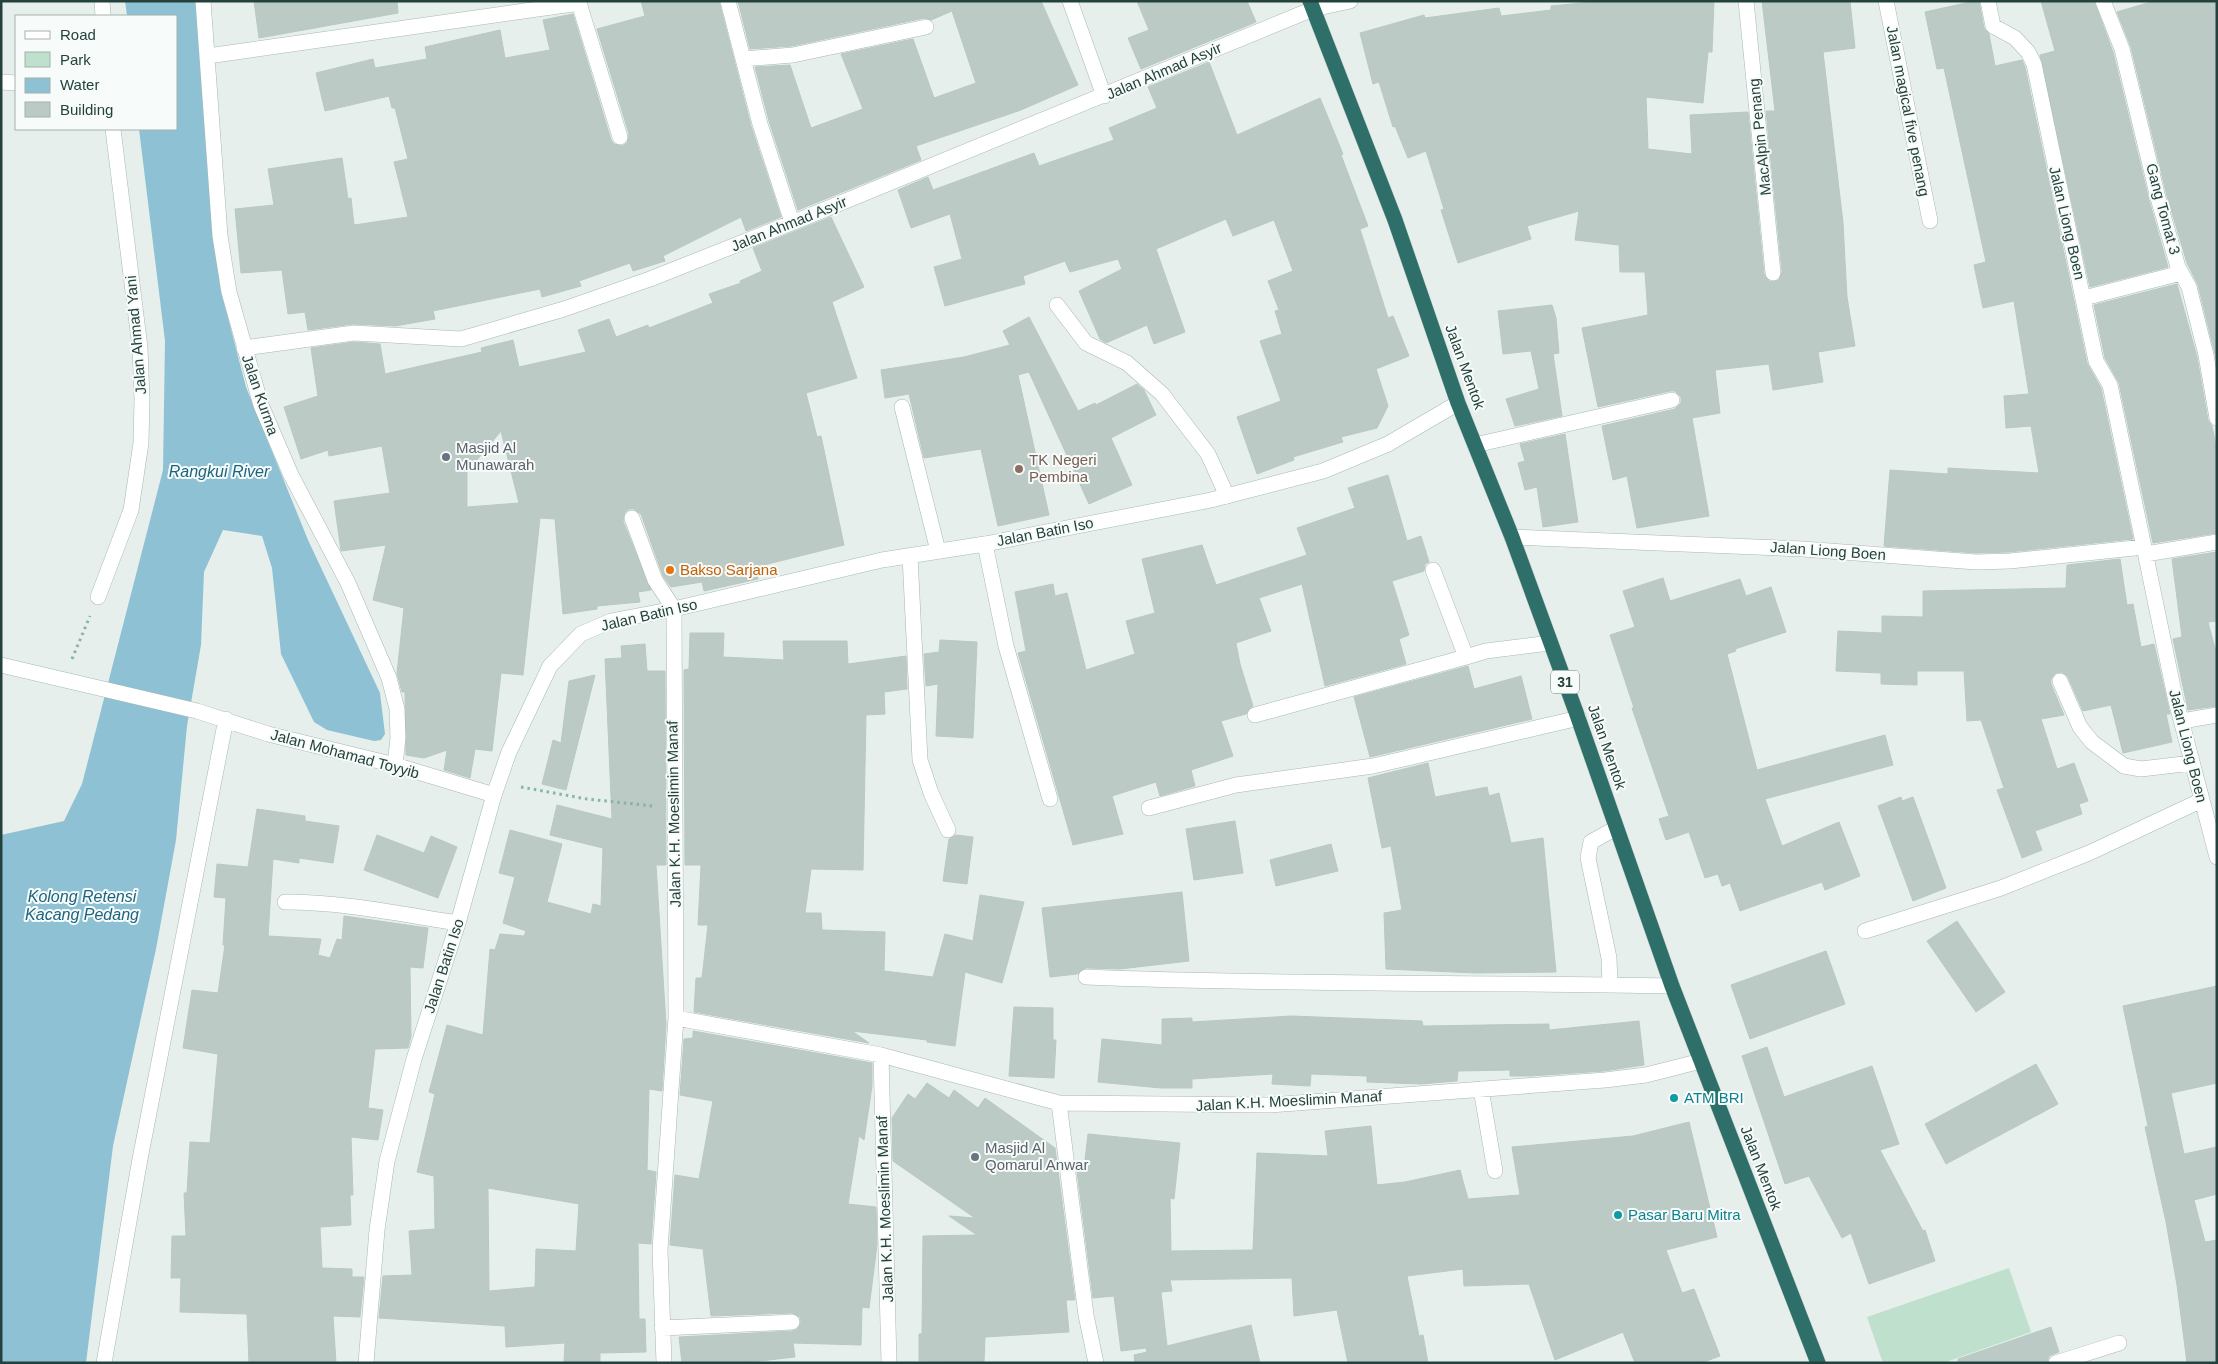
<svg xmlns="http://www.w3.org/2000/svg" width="2218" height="1364" font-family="Helvetica,sans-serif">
  <rect width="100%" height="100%" fill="#e6efec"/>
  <path fill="#bfe0cc" d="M2009 1268 2031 1332 1943 1363H1883L1867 1317Z"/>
  <path fill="#8ec1d4" d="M125 1H198L220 287 246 387 308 540 380 693 385 734 381 740 374 741 327 730 314 722 281 654 272 568 262 536 223 530 204 572 201 645 187 726 176 840 156 949 113 1146 86 1363H1V835L64 821 82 784 163 470 165 341 139 129H176V16H127Z"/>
  <path fill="#bbcac5" stroke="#b8c9c4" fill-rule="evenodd" d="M254 1H397L398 13 259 38Z
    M641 1H719L751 126 781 217 746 231 741 217 663 256 665 261 633 271 630 263 579 281 581 286 542 297 540 289 433 311 435 319 395 326 353 324 308 330 305 312 288 314 282 270 241 273 235 209 274 205 268 169 342 158 348 199 351 198 354 225 408 217 394 162 408 159 395 108H392L389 96 325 111 316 73 373 59 375 68 427 59 425 47 500 30 505 58 550 50 543 20 573 14 611 140 614 144 622 146 627 143 629 134 597 29 645 16Z
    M738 1H1041L1078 85 1021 110 916 146 921 160 798 210 769 121 755 67 790 65 811 128 863 109 841 54 913 39 934 98 976 83 952 11 931 20 924 18 792 46 750 49Z
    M1137 1H1247L1256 22 1141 69 1128 38 1149 30Z
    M1603 1H1714L1712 52H1708L1703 103 1646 97 1648 149 1692 154 1690 115 1748 112 1764 274 1770 282 1779 280 1782 272 1766 111H1775L1762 1H1850L1855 48 1823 52 1843 223 1847 297 1855 346 1818 352 1823 382 1773 390 1769 364 1715 370 1720 413 1692 418 1709 516 1637 528 1627 476 1613 480 1602 426 1675 409 1681 403V397L1675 391H1670L1598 407 1582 328 1648 315 1645 272H1620L1619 245 1575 240 1579 211 1527 226 1531 239 1458 263 1441 210 1444 209 1426 151 1408 158 1395 126 1393 127 1379 82 1373 84 1360 33 1424 15 1425 18 1499 8 1501 16 1551 10V6Z
    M1975 1H1979L1984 28 1989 34 1995 66 2022 60 2025 67 2087 363 2101 388 2133 539 2009 552 1976 553 1884 546 1890 470 1948 474V468L2039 473 2031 426 2006 428 2004 396 2029 394 2014 301 1983 308 1974 265 1986 262 1944 68 1937 69 1925 12Z
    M2041 1H2094L2113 52 2149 200 2168 267 2090 287 2040 55 2055 51Z
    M2154 1H2217V362L2198 285 2187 263 2167 196 2131 47 2117 12Z
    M1209 62 1237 135 1320 98 1343 154 1341 155 1368 226 1360 229 1388 318 1393 316 1409 356 1376 369 1388 406 1377 428 1341 437 1343 442 1293 457 1294 460 1257 474 1237 417 1281 401 1260 341 1282 334 1275 311 1279 310 1268 281 1293 271 1274 220 1233 236 1226 219 1156 249 1185 332 1154 344 1147 325 1106 343 1100 339 1079 291 1122 269 1118 259 1070 272 1065 261 1023 276 1025 284 945 306 934 267 962 259 950 214 911 228 898 190 928 177 933 190 1034 153 1039 166 1114 140 1109 128 1157 108 1148 87Z
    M831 217 864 287 832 302 857 378 806 393 817 437 821 436 844 545 756 567 758 579 704 591 702 582 671 587 663 576 641 514 634 509H629L625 512 623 521 651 590 638 592 640 602 597 606V609L563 614 555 519 540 518 523 675 501 673 492 751 475 749 470 778 444 770 447 750 424 758 406 755 405 692H402L397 673 404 608 373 600 386 545 341 551 334 501 390 493 382 446 329 456 328 450 301 459 284 407 318 396 311 348 354 342 380 344 385 374 482 352 481 348 513 340 519 367 586 352 578 330 609 319 616 337 648 325 649 328 713 303 709 294 741 283 740 281 762 271 753 248ZM501 431 519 503 467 507V472Z
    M2177 284 2197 357 2208 420 2212 426 2217 451V533L2153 543 2119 383 2105 358 2094 305Z
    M1552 305 1556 318 1559 353 1553 354 1562 416 1515 426 1506 399 1539 389 1531 351 1503 354 1498 311Z
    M1029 317 1078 411 1095 403 1096 405 1137 384 1144 390 1156 415 1111 438 1132 485 1089 504 1029 372 1018 375 1049 515 998 526 981 449 924 458 909 394 885 398 881 370 964 357 1010 345 1003 331Z
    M1565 434 1578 522 1543 527 1537 487 1525 490 1518 463 1525 461 1520 444Z
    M1388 475 1407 541 1421 536 1429 562 1425 564 1424 571 1392 581 1409 635 1399 639 1406 664 1325 686 1302 584 1259 598 1271 631 1236 643 1240 664 1253 706 1246 714 1221 721 1233 756 1191 770 1195 786 1160 796 1156 782 1112 796 1123 834 1073 845 1018 653 1026 651 1015 592 1053 584 1055 596 1067 593 1086 670 1135 654 1126 621 1155 613 1142 559 1202 545 1216 585 1307 555 1297 528 1355 508 1348 488Z
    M2217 552V621L2208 622 2217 656V706L2188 710 2173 639 2182 637 2172 559Z
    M2120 559 2127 605 2133 604 2141 647 2154 644 2170 714H2166L2172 742 2123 753 2111 705 2083 711 2068 677 2062 672 2056 673 2051 679V684L2064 715 2041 719 2057 769 2074 763 2088 801 2079 804 2082 814 2035 831 2042 850 2022 858 1997 790 2004 788 1981 720 1967 721 1964 671H1917V685L1881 684V673L1836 671 1838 631 1882 633V616L1923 617V591L2066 588 2067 565Z
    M1663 578 1670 601 1740 579 1746 596 1771 587 1786 632 1735 649 1736 651 1727 654 1757 770 1885 735 1893 765 1765 799 1782 846 1839 822 1860 876 1825 890 1822 882 1740 911 1730 883 1722 886 1718 874 1705 878 1689 832 1666 840 1659 819 1669 816 1632 708H1634L1610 635 1635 627 1623 591Z
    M690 633H724L723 657 784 660 783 641H847L848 664 906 656 907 689 884 692 885 714 866 715 863 870 811 869 805 913H821L822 930 885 932 884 971 933 977 945 934 973 941 980 895 1024 902 1002 983 965 972 955 1046 927 1042V1040L852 1031 869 1043 694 1012 696 978H702L708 925H698L701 865H685L684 670 689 669Z
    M940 640 977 642 973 738 936 736 938 684 926 686 924 654 939 652Z
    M645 644 647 671H665L666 865H656L666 1024 662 1091 649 1089 647 1170 656 1172 651 1244 638 1243 639 1319H645L646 1352 600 1353V1363H564L565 1343 506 1347 505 1326 379 1318 383 1276 412 1275 409 1231 435 1229 434 1176 417 1172 435 1094 429 1092 447 1025 483 1035 490 949 495 950 500 934 524 936 526 931 503 923 515 877 499 873 510 830 562 844 547 902 591 914 593 904 601 906 603 848 550 835 557 805 612 819 605 659 622 658 621 646ZM488 1188 579 1204 576 1251 536 1249 535 1287 489 1291Z
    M1468 666 1474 689 1521 676 1532 719 1370 757 1354 697Z
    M595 675 566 790 542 784 553 740 561 743 569 681Z
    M1428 763 1435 797 1487 787 1489 796 1499 793 1511 843 1543 838 1556 972 1476 973 1386 969 1384 913 1402 910 1391 846 1382 848 1368 778Z
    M1901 797 1902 801 1913 797 1946 888 1913 901 1878 806Z
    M257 809 305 816V821L339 826 333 863 299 858V863L273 859 268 936 321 939 318 955 330 958 337 939 342 940 344 916 428 928 423 968 410 967 411 1036 408 1048 375 1049 368 1108 383 1110 378 1140 351 1137 353 1195H350L351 1225 320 1227 322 1268 352 1269V1277H364L360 1317 333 1316 336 1363H249L247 1314 180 1312 181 1278H171L172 1236H186L184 1193H187L190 1142 210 1143 218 1054 183 1048 192 990 218 993 225 945H223L226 898 214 897 217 864 248 867Z
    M1235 821 1243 873 1194 880 1186 829Z
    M377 835 424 853 431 836 457 847 438 898 364 870Z
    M956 835 973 837 967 884 943 881 949 839Z
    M1331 844 1338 871 1276 886 1270 860Z
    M1182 892 1189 961 1120 969 1086 968 1077 974 1050 977 1042 908Z
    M1957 921 2005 992 1976 1012 1927 941Z
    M1826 951 1845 1004 1750 1039 1731 985Z
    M2217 986V1083L2171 1093 2184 1154 2217 1147V1194L2194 1200 2205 1242 2217 1240V1363H2187L2177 1285 2166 1222 2145 1127 2148 1126 2123 1006Z
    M1014 1007 1053 1008V1040H1056L1054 1078 1009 1076Z
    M1291 1016 1422 1021 1423 1026 1549 1024V1030L1639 1021 1644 1065 1604 1071 1530 1076H1510V1070L1458 1071 1457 1081 1420 1084 1367 1082V1076L1311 1074 1310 1086 1272 1084 1273 1074 1192 1079V1088H1161L1098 1082 1102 1039 1162 1045V1019L1192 1018V1022Z
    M693 1031 872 1063V1086L864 1140 859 1136 848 1204 876 1207 877 1245 869 1308 862 1307 861 1345 793 1343 795 1357 742 1363H682L679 1337 792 1331 797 1330 801 1322 800 1317 792 1313 711 1316 703 1249 670 1245 675 1175 699 1179 713 1101 680 1095 684 1039 693 1038Z
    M1767 1047 1784 1097 1872 1066 1899 1144 1880 1150 1923 1231 1925 1230 1935 1261 1869 1284 1851 1233 1842 1238 1809 1176 1785 1184 1742 1056Z
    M2036 1064 2058 1104 1946 1164 1925 1124Z
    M927 1083 949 1098 954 1090 978 1108 985 1098 1055 1148 1075 1300H1066L1069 1332 985 1337 984 1362 919 1361V1334H922L923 1236 977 1235 949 1216 975 1218 893 1161 892 1118 908 1094 915 1099Z
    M1689 1122 1717 1237 1666 1250 1682 1293 1694 1289 1720 1356 1701 1363H1635L1623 1332 1555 1360 1529 1284 1464 1286 1463 1269 1407 1276 1419 1336 1423 1335 1428 1363H1348L1337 1310 1294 1316 1292 1278 1170 1280 1172 1291 1161 1292 1167 1346 1251 1325 1260 1363H1135L1134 1355 1147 1352 1146 1348 1121 1351 1114 1296 1093 1298 1076 1163 1084 1169 1088 1134 1180 1143 1174 1199 1170 1198 1171 1251 1253 1250 1257 1153 1328 1156 1325 1131 1371 1126 1377 1185 1405 1182 1460 1170 1468 1199 1520 1195 1512 1147 1633 1136Z
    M2051 1327 2059 1352 2049 1356 2047 1363H1958V1359Z"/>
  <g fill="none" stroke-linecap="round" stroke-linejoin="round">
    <defs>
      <path id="lane" d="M1433 570 1466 657 1486 651 1550 643
        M1255 715 1466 657
        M1149 808 1236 785 1373 766 1579 718
        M1086 977C1281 985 1477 982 1672 986
        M1610 984 1609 958 1588 858 1591 842 1616 828
        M2056 1363 2119 1343"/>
      <path id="street" d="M102 1 103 16
        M203 1 220 236 229 292 261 405 291 475 348 583 389 678 397 709 398 738 395 765
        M728 1 760 124 792 222
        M1070 1 1104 96
        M1746 1 1773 273
        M1886 1 1930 221
        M1988 1 1993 26 2015 38 2028 52 2034 64 2096 361 2110 385 2144 547
        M2103 1 2122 49 2158 198 2178 267 2189 287 2206 355 2217 418
        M579 3 620 137
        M208 56 573 4
        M743 59 793 55 926 27
        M1 82 16 83
        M2084 298 2181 273
        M1057 305 1086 343 1127 363 1162 394 1208 454 1227 496
        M244 348 354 333 461 339 564 309 650 279 804 218 1313 9 1350 1
        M902 407 938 551
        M1475 445 1672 400
        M632 518 655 580 674 609 676 1018 881 1055 1059 1103 1269 1105 1605 1080 1646 1075 1701 1061
        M1512 537 1803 549 1976 562 2010 561 2144 547 2175 697 2217 857
        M985 544 1006 646 1050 799
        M2146 554 2217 542
        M910 556 920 760 931 793 948 830
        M98 597 131 510 141 443 142 399 140 348 113 129
        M1 665 197 711 268 734 395 765 494 795
        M2060 681 2080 727 2092 742 2124 766 2141 769 2192 763
        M2182 721 2217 715
        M285 902C344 902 400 914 458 923
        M1865 931 2001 888 2089 853 2202 800
        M881 1055 889 1363
        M1481 1089 1495 1171
        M1059 1103 1086 1315 1096 1363
        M662 1328 792 1322
        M104 1363 140 1159 226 719
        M664 1363 660 1250 676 1018"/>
      <path id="secondary" d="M366 1363 377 1230 387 1161 414 1059 458 923 494 795 509 752 550 666 581 634 611 621 674 609 882 560 985 544 1211 500 1323 471 1388 444 1458 403"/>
      <path id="highway" d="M1310 1 1395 220 1458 403 1512 537 1576 712 1672 986 1818 1363"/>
    </defs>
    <use href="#lane" stroke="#a8b8b4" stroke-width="16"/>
    <use href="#street" stroke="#a8b8b4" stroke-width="16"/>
    <use href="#secondary" stroke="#a4bbb5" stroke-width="16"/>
    <use href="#highway" stroke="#c2cac9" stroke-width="16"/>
    <path stroke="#86b3aa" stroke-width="3" stroke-dasharray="2.5 4" stroke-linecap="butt" d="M72 659 90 616
      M521 787 587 799 653 806"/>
    <use href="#lane" stroke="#fff" stroke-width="15"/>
    <use href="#street" stroke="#fff" stroke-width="15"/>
    <use href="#secondary" stroke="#fff" stroke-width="15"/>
    <use href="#highway" stroke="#2f6f69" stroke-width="15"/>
  </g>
  <g fill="#6b7280" stroke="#f7fbf9" stroke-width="2">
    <circle cx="446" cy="457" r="5"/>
    <circle cx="975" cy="1157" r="5"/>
  </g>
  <circle fill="#8d6e63" stroke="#f7fbf9" stroke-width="2" cx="1019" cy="469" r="5"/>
  <circle fill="#e8710a" stroke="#f7fbf9" stroke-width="2" cx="670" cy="570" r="5"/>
  <g fill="#0f9aa8" stroke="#f7fbf9" stroke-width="2">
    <circle cx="1674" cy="1098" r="5"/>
    <circle cx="1618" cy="1215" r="5"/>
  </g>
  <g text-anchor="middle" stroke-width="4" stroke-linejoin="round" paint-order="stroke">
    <rect fill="#f7fbf9" stroke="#637a75" stroke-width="1" x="1551" y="670.5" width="28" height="23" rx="4"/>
    <g font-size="14" font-weight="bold" fill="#24423d">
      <text x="1565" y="687">31</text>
    </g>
    <g font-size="15" fill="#24423d" stroke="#f7fbf9">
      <text transform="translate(1164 71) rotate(-23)" y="5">Jalan Ahmad Asyir</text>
      <text transform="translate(1908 111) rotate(79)" y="5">Jalan magical five penang</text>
      <text transform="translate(1760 137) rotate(-96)" y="5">MacAlpin Penang</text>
      <text transform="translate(2163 209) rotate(75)" y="5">Gang Tomat 3</text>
      <text transform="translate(2067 223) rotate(77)" y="5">Jalan Liong Boen</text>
      <text transform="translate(789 224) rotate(-22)" y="5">Jalan Ahmad Asyir</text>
      <text transform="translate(136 335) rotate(-95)" y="5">Jalan Ahmad Yani</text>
      <text transform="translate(1465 367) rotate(70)" y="5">Jalan Mentok</text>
      <text transform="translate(260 395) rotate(71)" y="5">Jalan Kurma</text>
      <text transform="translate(1045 532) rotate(-11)" y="5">Jalan Batin Iso</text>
      <text transform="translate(1828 551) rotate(4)" y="5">Jalan Liong Boen</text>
      <text transform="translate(649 615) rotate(-13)" y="5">Jalan Batin Iso</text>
      <text transform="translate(2188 746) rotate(76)" y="5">Jalan Liong Boen</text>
      <text transform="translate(1607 747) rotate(71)" y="5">Jalan Mentok</text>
      <text transform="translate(345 754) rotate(15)" y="5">Jalan Mohamad Toyyib</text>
      <text transform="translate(674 814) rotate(-91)" y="5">Jalan K.H. Moeslimin Manaf</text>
      <text transform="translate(444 966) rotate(-72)" y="5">Jalan Batin Iso</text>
      <text transform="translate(1289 1101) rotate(-3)" y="5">Jalan K.H. Moeslimin Manaf</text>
      <text transform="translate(1761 1168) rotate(69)" y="5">Jalan Mentok</text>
      <text transform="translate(885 1209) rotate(-92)" y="5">Jalan K.H. Moeslimin Manaf</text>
    </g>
    <g font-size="15" fill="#5b616d" stroke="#f7fbf9" text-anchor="start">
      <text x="456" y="453">Masjid Al<tspan x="456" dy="17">Munawarah</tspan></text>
      <text x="985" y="1153">Masjid Al<tspan x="985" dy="17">Qomarul Anwar</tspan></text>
    </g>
    <g font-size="15" fill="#785e54" stroke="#f7fbf9" text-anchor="start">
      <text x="1029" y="465">TK Negeri<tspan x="1029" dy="17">Pembina</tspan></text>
    </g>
    <g font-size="15" fill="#c56008" stroke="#f7fbf9" text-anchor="start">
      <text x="680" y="575">Bakso Sarjana</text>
    </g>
    <g font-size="15" fill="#0d838f" stroke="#f7fbf9" text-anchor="start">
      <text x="1684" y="1103">ATM BRI</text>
      <text x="1628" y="1220">Pasar Baru Mitra</text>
    </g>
    <g font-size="16" font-style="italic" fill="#1c637f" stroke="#f7fbf9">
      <text x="219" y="477">Rangkui River</text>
      <text x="82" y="902">Kolong Retensi<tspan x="82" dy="18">Kacang Pedang</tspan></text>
    </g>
  </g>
  <rect width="2218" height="1364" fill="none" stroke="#24423d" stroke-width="5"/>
  <rect x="15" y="15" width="162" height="115" fill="#f7fbf9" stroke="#a3b1ae"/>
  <rect x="25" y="31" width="25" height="8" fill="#ffffff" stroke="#a3b1ae"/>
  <text x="60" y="40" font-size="15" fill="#24423d">Road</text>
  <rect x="25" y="52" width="25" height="15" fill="#bfe0cc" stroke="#a3b1ae"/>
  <text x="60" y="65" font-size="15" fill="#24423d">Park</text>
  <rect x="25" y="78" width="25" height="15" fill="#8ec1d4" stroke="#a3b1ae"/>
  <text x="60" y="90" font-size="15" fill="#24423d">Water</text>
  <rect x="25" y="102" width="25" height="15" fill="#bbcac5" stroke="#a3b1ae"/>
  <text x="60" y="115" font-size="15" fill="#24423d">Building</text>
</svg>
